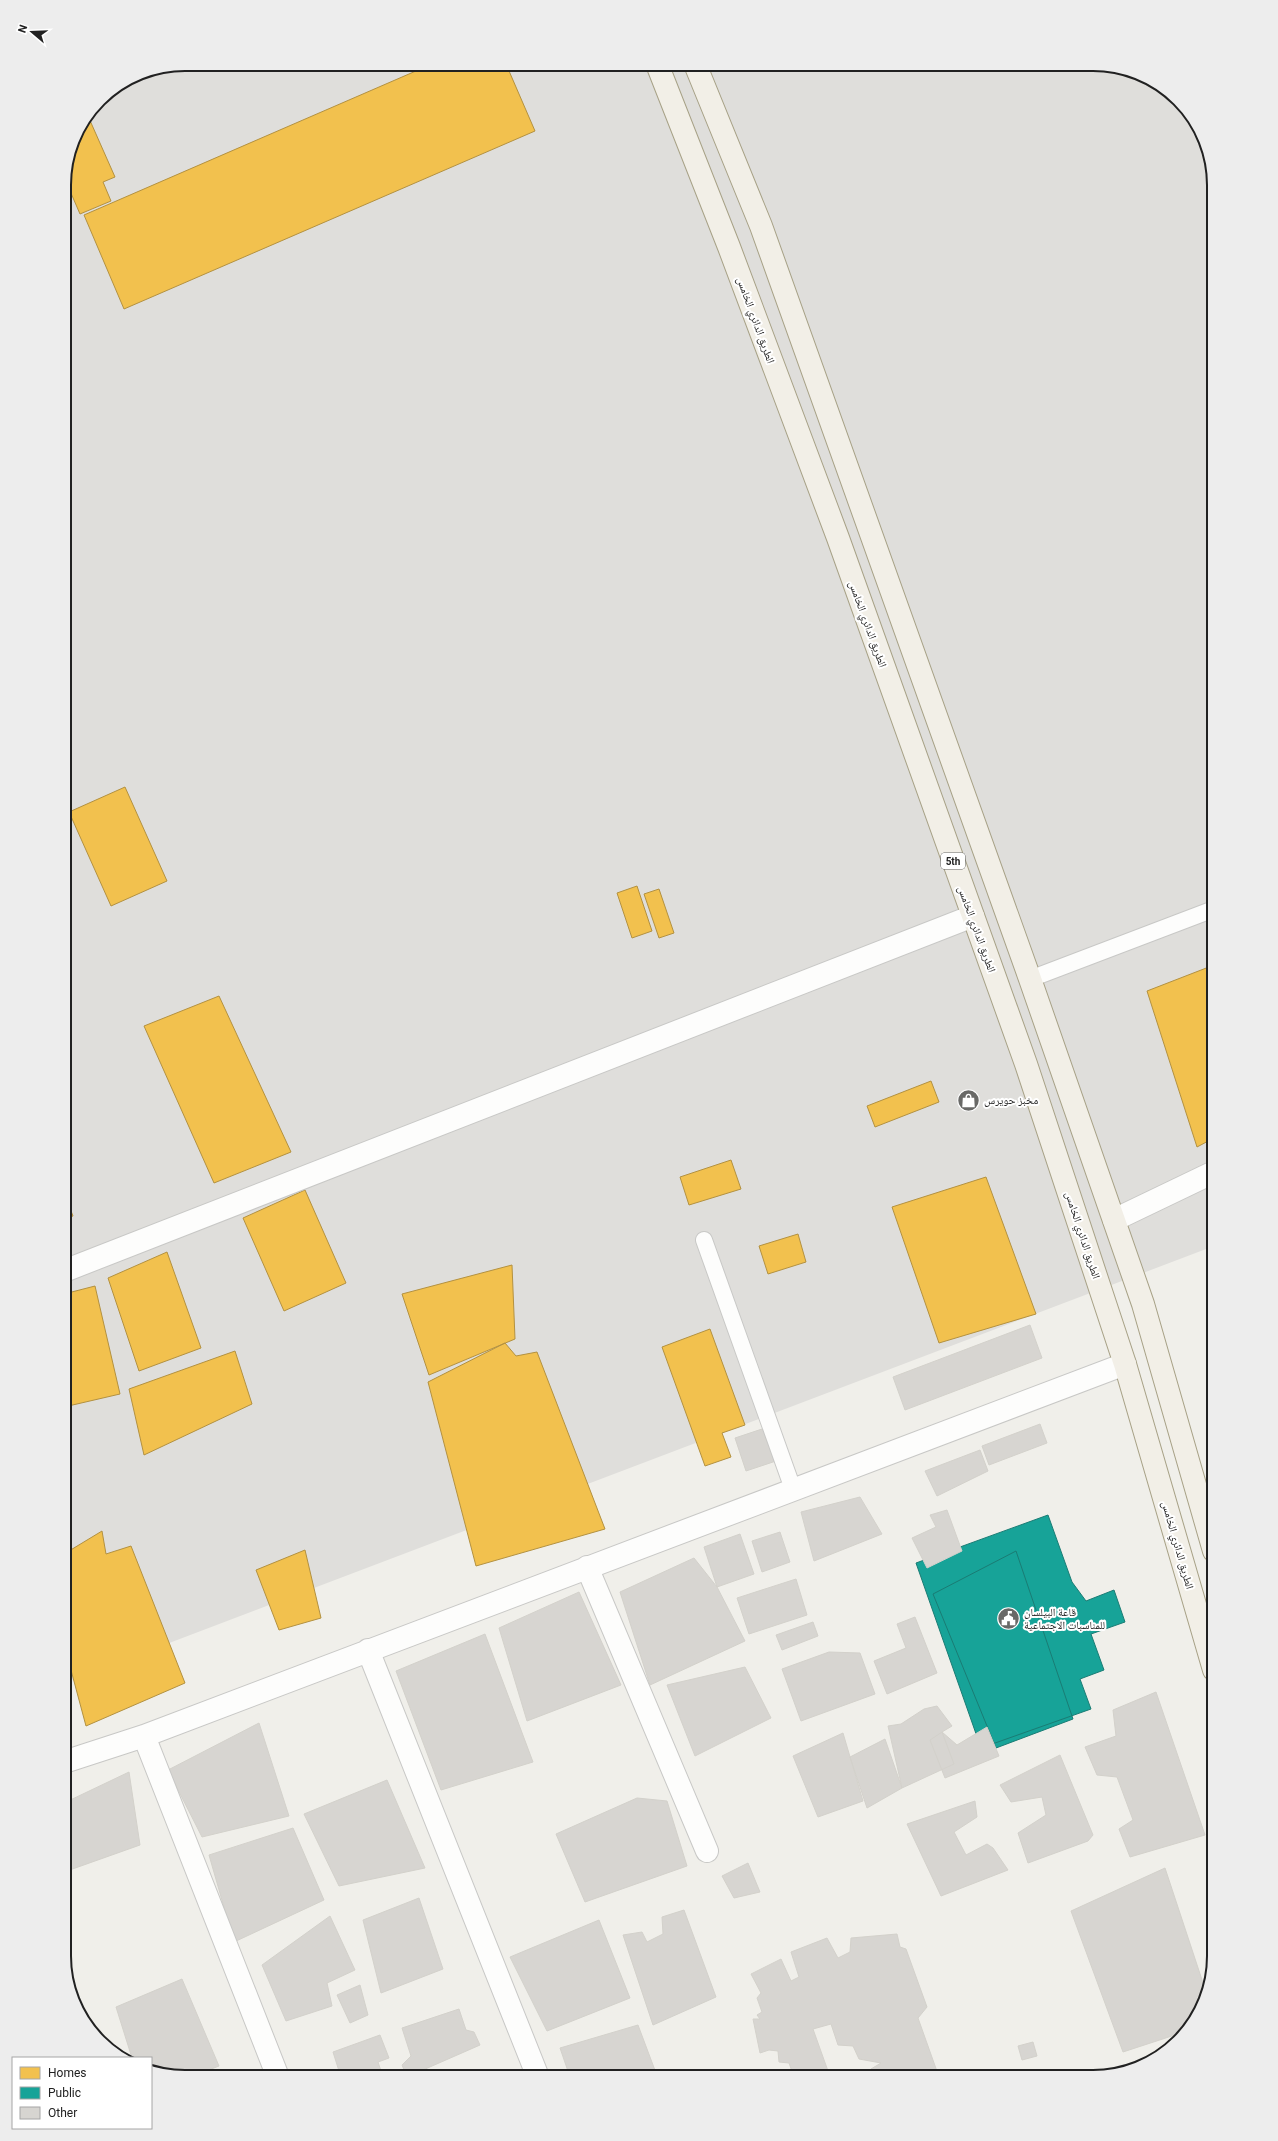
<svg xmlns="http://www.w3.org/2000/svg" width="1278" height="2141" font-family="Roboto,'Noto Naskh Arabic',sans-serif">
  <rect width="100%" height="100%" fill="#f0efea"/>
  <path fill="#dfdedb" d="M185 64H1102L1161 84 1202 131 1214 185V1246L64 1683V177L73 138 99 99 139 73Z"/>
  <path fill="#f2c14e" stroke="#b39140" d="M432 64H506L535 131 124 309 84 215Z
    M88 116 115 177 103 182 111 201 80 214 64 177 73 138Z
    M125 787 167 881 111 906 69 812Z
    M637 886 652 931 632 938 617 893Z
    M659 889 674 933 659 938 644 894Z
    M1214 965V1138L1197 1147 1147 991Z
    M219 996 291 1152 214 1183 144 1026Z
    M931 1081 939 1102 875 1127 867 1106Z
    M731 1160 741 1189 689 1205 680 1177Z
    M986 1177 1036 1314 939 1343 892 1207Z
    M305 1190 346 1283 284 1311 243 1218Z
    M64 1193 73 1216 64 1219Z
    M798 1234 806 1262 768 1274 759 1246Z
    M167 1252 201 1348 139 1371 108 1278Z
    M512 1265 515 1339 429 1375 402 1294Z
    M95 1286 120 1394 64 1407V1294Z
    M710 1329 745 1425 722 1433 731 1457 705 1466 662 1347Z
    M505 1343 516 1356 537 1352 605 1529 476 1566 428 1382Z
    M235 1351 252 1404 144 1455 129 1389Z
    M102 1531 106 1554 131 1546 185 1683 86 1726 64 1644V1554Z
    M305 1550 321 1618 279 1630 256 1570Z"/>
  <path fill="#17a398" stroke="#1a7c74" d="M1048 1515 1072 1582 1086 1601 1114 1590 1125 1622 1091 1634 1104 1670 1080 1679 1091 1709 981 1748 916 1563Z
    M1016 1551 1073 1719 996 1748 933 1594Z"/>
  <path fill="#d7d5d1" stroke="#d3d1cb" d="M1030 1325 1042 1358 905 1410 893 1377Z
    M1040 1424 1047 1443 989 1465 982 1446Z
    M765 1428 776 1461 746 1471 735 1438Z
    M980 1450 988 1471 937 1496 925 1471Z
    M860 1497 882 1534 814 1561 801 1512Z
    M947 1510 962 1551 927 1568 912 1538 936 1527 930 1515Z
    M780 1532 790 1562 762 1572 752 1541Z
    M740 1534 754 1574 717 1587 704 1547Z
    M694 1558 717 1587 745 1641 650 1685 620 1592Z
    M796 1579 807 1615 749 1634 737 1598Z
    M579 1592 621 1685 527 1721 499 1628Z
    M915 1617 937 1673 887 1694 874 1661 906 1648 897 1624Z
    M813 1622 818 1636 782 1650 776 1635Z
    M485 1634 533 1762 441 1790 396 1671Z
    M829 1652 860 1653 875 1694 801 1721 782 1669Z
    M745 1667 771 1718 695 1756 667 1685Z
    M1156 1692 1205 1835 1130 1857 1119 1829 1133 1820 1117 1777 1097 1775 1085 1747 1116 1736 1113 1710Z
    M937 1706 952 1726 942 1732 954 1764 902 1788 888 1726 901 1724 924 1709Z
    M259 1723 289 1816 202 1837 168 1770Z
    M987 1727 999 1756 945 1778 930 1740 942 1732 957 1745Z
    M843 1733 863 1801 818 1817 793 1756Z
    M885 1739 902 1788 867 1808 850 1757Z
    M1060 1755 1093 1835 1088 1841 1028 1863 1018 1833 1046 1815 1042 1797 1011 1802 1000 1785Z
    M129 1772 140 1845 64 1872V1803Z
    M387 1780 425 1868 339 1886 304 1814Z
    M637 1798 667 1801 687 1866 585 1902 556 1834Z
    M975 1801 977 1817 954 1832 966 1855 987 1844 993 1848 1008 1870 941 1896 907 1824Z
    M293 1828 324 1900 234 1942 209 1855Z
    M748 1863 760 1892 734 1898 722 1876Z
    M1165 1868 1207 1995 1194 2023 1184 2032 1123 2052 1071 1911Z
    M419 1898 443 1969 381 1993 363 1920Z
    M684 1910 716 1997 653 2025 623 1935 642 1932 647 1942 663 1934 662 1917Z
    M330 1916 355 1970 327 1983 332 2006 286 2021 262 1965Z
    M599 1920 630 1998 547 2031 510 1957Z
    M897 1934 900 1947 906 1949 927 2007 918 2018 939 2077H874L871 2069 881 2063 859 2059 853 2046 838 2045 831 2024 813 2029 828 2071 809 2077H794L789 2063 779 2062 778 2051 769 2050 760 2053 753 2019H760L757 2015 762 2012 757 1998 761 1993 751 1974 781 1959 791 1981 799 1977 791 1952 827 1938 838 1958 850 1952 851 1938Z
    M182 1979 219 2066 191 2077H177L151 2068V2058H132L116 2007Z
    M360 1985 368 2015 350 2023 337 1995Z
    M459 2009 466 2030 474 2032 480 2045 407 2077 402 2065 411 2056 402 2028Z
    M638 2025 656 2073 646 2077H570L560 2048Z
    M380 2035 389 2058 378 2062 383 2077H310L309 2075 321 2071 323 2077 339 2071 333 2052Z
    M1033 2042 1037 2056 1022 2060 1018 2046Z"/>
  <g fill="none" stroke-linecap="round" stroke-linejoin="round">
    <defs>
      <path id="service" d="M1030 979 1214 909
        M704 1240 793 1489"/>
      <path id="minor" d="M1114 1220 1214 1172
        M64 1271 973 916
        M587 1567 707 1851
        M368 1650 538 2077
        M144 1736 278 2077
        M64 1762 144 1736 1125 1364"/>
      <path id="primary" d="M657 64 729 247 838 538 1026 1064 1125 1364 1214 1670
        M695 64 761 226 1030 979 1143 1304 1214 1551"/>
    </defs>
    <use href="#service" stroke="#c8c8c6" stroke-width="18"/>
    <use href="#minor" stroke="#c8c8c6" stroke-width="24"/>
    <use href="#primary" stroke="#a7a186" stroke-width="24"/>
    <use href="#service" stroke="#fdfdfc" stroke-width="16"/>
    <use href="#minor" stroke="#fdfdfc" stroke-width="22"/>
    <use href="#primary" stroke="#f2efe7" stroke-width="22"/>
  </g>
  <defs>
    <symbol id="shop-disc" viewBox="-11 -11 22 22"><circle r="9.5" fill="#696967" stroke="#fff"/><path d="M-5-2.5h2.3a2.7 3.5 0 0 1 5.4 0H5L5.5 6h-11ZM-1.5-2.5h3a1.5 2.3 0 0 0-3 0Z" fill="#fff"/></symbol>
    <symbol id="civic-disc" viewBox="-11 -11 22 22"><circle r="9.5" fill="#696967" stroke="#fff"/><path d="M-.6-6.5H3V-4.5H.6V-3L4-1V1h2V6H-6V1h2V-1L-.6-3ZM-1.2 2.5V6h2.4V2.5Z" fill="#fff"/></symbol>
  </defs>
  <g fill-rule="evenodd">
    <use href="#shop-disc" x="956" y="1088" width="25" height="25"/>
    <use href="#civic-disc" x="996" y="1606" width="25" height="25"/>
  </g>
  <g text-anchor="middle" stroke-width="4" stroke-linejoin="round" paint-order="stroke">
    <rect fill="#fff" stroke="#646464" stroke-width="1" x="941" y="853" width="24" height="16" rx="3"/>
    <g font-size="10" font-weight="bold" fill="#212121">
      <text x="953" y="865">5th</text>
    </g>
    <g font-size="11" fill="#212121" stroke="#fff">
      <text transform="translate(756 320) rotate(70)" y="4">الطريق الدائري الخامس</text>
      <text transform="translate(868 624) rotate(70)" y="4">الطريق الدائري الخامس</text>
      <text transform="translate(977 929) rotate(70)" y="4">الطريق الدائري الخامس</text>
      <text transform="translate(1083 1235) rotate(72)" y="4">الطريق الدائري الخامس</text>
      <text transform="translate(1178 1545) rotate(74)" y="4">الطريق الدائري الخامس</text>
    </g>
    <g font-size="11" fill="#212121" stroke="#fff" text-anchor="start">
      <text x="984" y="1104">مخبز حويرس</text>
      <text x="1024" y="1616">قاعة البيلسان<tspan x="1024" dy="13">للمناسبات الاجتماعية</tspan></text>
    </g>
  </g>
  <path d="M0 0H1278V2141H0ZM185 71H1093A114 114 0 0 1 1207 185V1956A114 114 0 0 1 1093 2070H185A114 114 0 0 1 71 1956V185A114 114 0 0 1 185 71Z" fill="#ededed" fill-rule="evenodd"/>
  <path fill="none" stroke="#212121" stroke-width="2" d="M185 71H1093A114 114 0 0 1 1207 185V1956A114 114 0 0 1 1093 2070H185A114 114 0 0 1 71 1956V185A114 114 0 0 1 185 71Z"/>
  <rect x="12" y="2057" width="140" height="72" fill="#ffffff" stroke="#a6a6a6"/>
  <rect x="20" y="2067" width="20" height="12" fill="#f2c14e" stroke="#a6a6a6"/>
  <text x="48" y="2077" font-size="12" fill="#212121">Homes</text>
  <rect x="20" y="2087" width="20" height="12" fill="#17a398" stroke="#a6a6a6"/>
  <text x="48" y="2097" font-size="12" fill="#212121">Public</text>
  <rect x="20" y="2107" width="20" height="12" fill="#d7d5d1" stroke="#a6a6a6"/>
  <text x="48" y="2117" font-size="12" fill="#212121">Other</text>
  <g transform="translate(32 32) rotate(289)" stroke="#ffffff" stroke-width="3" paint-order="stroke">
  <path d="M0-3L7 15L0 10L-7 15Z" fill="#212121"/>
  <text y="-6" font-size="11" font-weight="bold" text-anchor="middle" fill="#212121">N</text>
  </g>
</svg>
